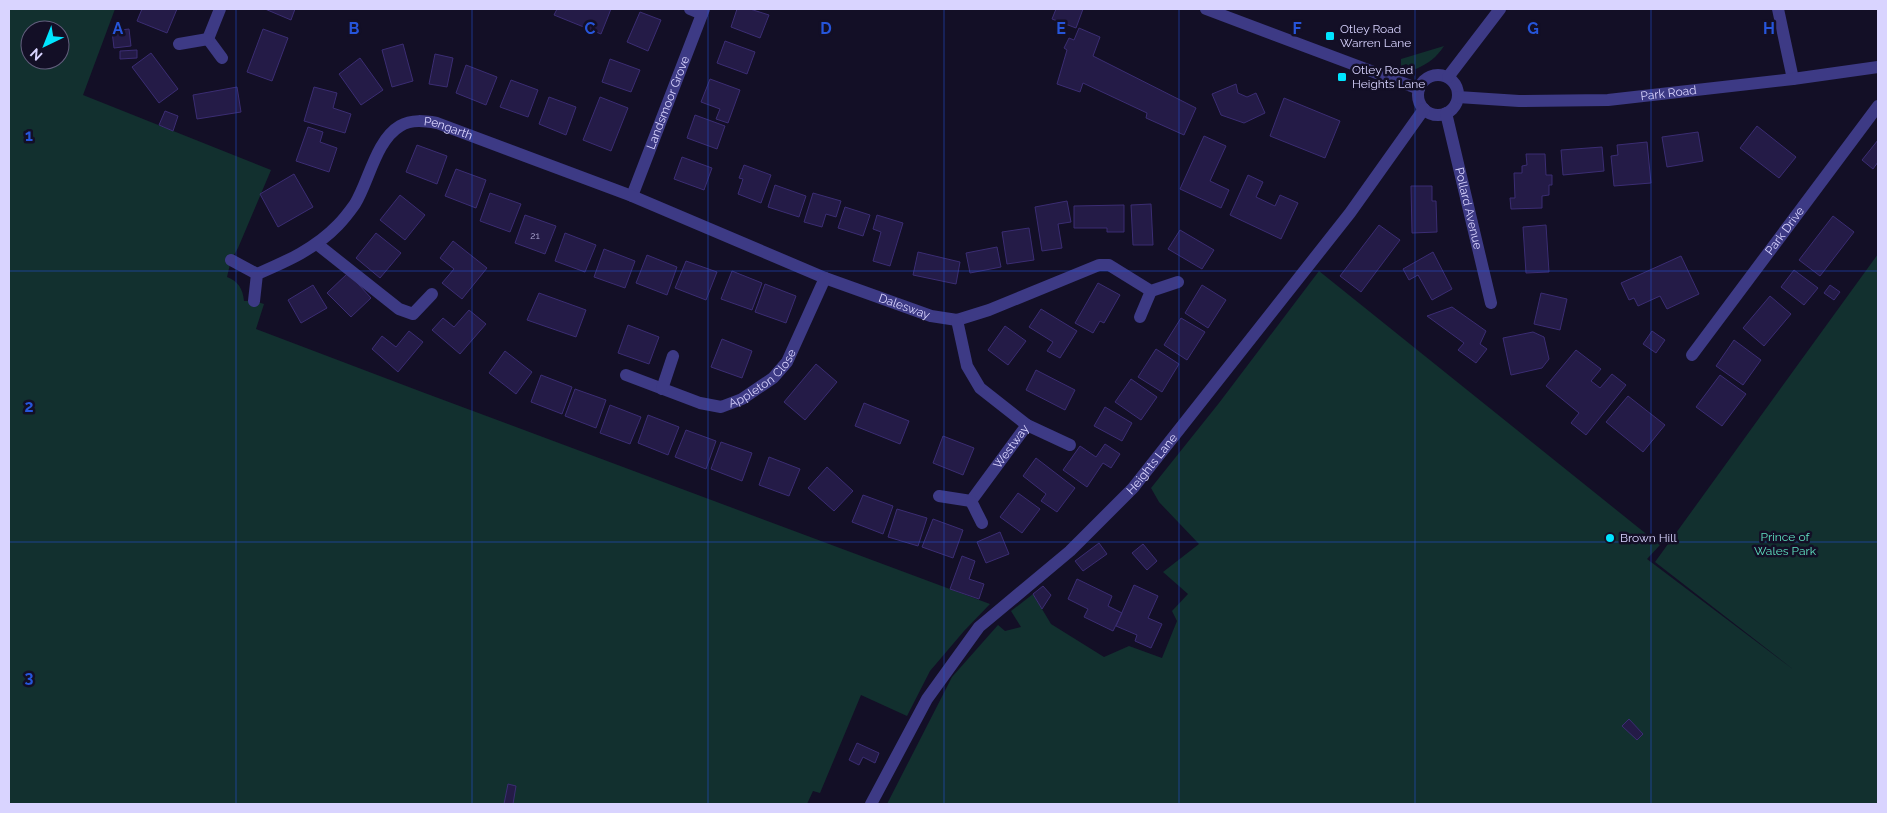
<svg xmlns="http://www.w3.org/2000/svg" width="1887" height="813" font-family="Raleway,sans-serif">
  <rect width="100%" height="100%" fill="#130f26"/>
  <path fill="#12302f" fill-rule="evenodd" d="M9 9H115L83 95 271 170 238 248 231 260 227 277C238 281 243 289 244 301H254L264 304 256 329 422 392 990 604 964 631 930 671 907 716 861 695 820 793 813 791 807 804H9ZM30 30H60V60H30Z
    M1444 46C1436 58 1429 63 1416 69L1406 64 1401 66V59Z
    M1878 254V804H887L952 677 998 625 1005 631 1021 627 1011 611 1033 594 1051 624 1104 657 1129 646 1162 658 1177 621 1172 611 1188 594 1163 572 1199 544 1159 502 1151 488 1219 403 1319 271 1660 545 1647 559 1794 670 1655 562Z"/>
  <path fill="#241b47" stroke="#3b2d73" d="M142 9H177L167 33 137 21Z
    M265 9H295L291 20Z
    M557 9H611L601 34 554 15Z
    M737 9H750L769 15 760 38 731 27Z
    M1056 9H1083L1076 28 1052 19Z
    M640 12 661 20 648 51 627 42Z
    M1079 28 1100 37 1093 56 1196 108 1184 135 1146 118 1147 113 1083 83 1080 92 1057 84 1067 50 1064 48 1069 38 1074 40Z
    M129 29 131 46 114 48 112 31Z
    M263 29 288 38 272 81 247 72Z
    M725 41 755 52 747 74 717 63Z
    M403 44 413 81 392 87 382 50Z
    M137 50V58L120 59V51Z
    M151 53 178 89 159 103 132 67Z
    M435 54 453 58 447 87 429 84Z
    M360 58 383 90 361 105 339 74Z
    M610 59 640 70 631 92 602 82Z
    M466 65 497 77 486 105 456 93Z
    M710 79 740 90 728 123 716 119 720 109 701 102Z
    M511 80 538 90 528 117 500 107Z
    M1236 84 1238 93 1247 97 1256 93 1265 113 1244 123 1221 115 1212 94Z
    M237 87 241 112 197 119 193 95Z
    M314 87 337 93 333 108 351 114 345 133 304 121Z
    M549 97 576 107 566 135 539 124Z
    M600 97 628 108 611 151 583 140Z
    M1284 98 1340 121 1325 158 1270 136Z
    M165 111 178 116 173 131 159 125Z
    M695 115 725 126 717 149 687 138Z
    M1757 126 1796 157 1779 178 1740 148Z
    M308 127 323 132 320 142 337 148 329 172 296 161Z
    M1698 132 1703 161 1667 167 1662 137Z
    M1204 136 1226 146 1210 181 1229 190 1221 208 1180 189Z
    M1878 140V162L1873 169 1862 160Z
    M1647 142 1651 183 1614 186 1611 156 1618 155 1617 145Z
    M417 145 447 156 437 184 406 172Z
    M1602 147 1604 171 1563 175 1561 150Z
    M1526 154H1545L1546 175H1552V185H1549V195L1542 196V208L1511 209 1510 198H1515L1514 173H1522V166L1527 165Z
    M682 157 712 168 704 190 674 179Z
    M744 165 771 175 761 203 738 194 743 179 739 178Z
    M456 169 486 180 476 208 445 196Z
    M294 174 313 207 278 227 260 194Z
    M1248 175 1263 182 1256 197 1275 206 1280 195 1298 203 1281 239 1230 215Z
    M775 185 806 196 799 217 768 207Z
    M1411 186H1432V201H1436L1437 232 1412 233Z
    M490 193 521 204 510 232 480 221Z
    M813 193 841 201 836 217 826 214 822 227 804 222Z
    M400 195 425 215 405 240 380 220Z
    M1067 201 1071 222 1058 224 1062 248 1042 251 1035 207Z
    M1151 204 1153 245H1133L1131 205Z
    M1124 205V232H1107V228H1074V206Z
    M845 207 870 215 863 236 838 228Z
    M525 215 556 226 545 254 515 243Z
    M877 215 903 223 890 266 873 261 881 232 873 229Z
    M1833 216 1854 232 1820 276 1799 260Z
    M1379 225 1400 240 1361 292 1340 276Z
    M1546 225 1549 272 1526 273 1523 227Z
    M1029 228 1034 260 1007 264 1002 232Z
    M1180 230 1214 250 1202 269 1168 249Z
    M376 233 401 253 380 278 356 258Z
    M565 233 596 245 585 272 555 261Z
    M453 241 487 268 462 299 442 283 454 269 440 258Z
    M997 247 1001 267 970 273 966 253Z
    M604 249 635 261 625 288 594 277Z
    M918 252 960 262 956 284 913 275Z
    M1433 252 1452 289 1432 300 1418 275 1409 280 1403 269Z
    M647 255 677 267 667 295 636 283Z
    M1681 256 1699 294 1667 309 1660 296 1638 306 1634 298 1629 300 1621 283Z
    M686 261 717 272 706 300 675 288Z
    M1794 270 1818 288 1804 305 1781 287Z
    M732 271 762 283 752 310 721 299Z
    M348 273 371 298 351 317 327 293Z
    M1098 283 1120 295 1104 323 1100 321 1093 333 1075 323Z
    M765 284 796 296 786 323 755 312Z
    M313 285 327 308 301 323 288 300Z
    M1202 285 1226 300 1208 328 1185 313Z
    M1830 285 1840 292 1834 300 1824 293Z
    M539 293 586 310 576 337 527 320Z
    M1541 293 1567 299 1560 330 1534 324Z
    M1770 296 1791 314 1764 346 1743 328Z
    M1452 307 1486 331 1480 344 1487 349 1476 363 1458 350 1464 343 1427 316Z
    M1041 309 1077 331 1060 358 1047 351 1053 342 1029 327Z
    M469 310 486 324 460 354 432 330 443 318 454 327Z
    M1181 318 1205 332 1187 360 1164 345Z
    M628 325 659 337 649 364 618 353Z
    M1005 326 1026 341 1008 365 988 350Z
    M409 331 423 342 398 372 372 349 382 336 396 347Z
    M1652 331 1665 340 1656 353 1643 344Z
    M1533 332 1544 337 1549 359 1542 368 1511 375 1503 338Z
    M722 339 752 351 742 378 711 367Z
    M1734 340 1761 360 1743 385 1716 366Z
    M1156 349 1179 364 1162 392 1138 377Z
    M1576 350 1601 369 1591 381 1600 388 1612 374 1626 385 1586 435 1571 423 1579 413 1546 386Z
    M505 351 532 372 516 394 489 373Z
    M816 364 837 382 805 420 784 402Z
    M1036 370 1075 390 1065 410 1026 390Z
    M541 375 572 387 562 414 531 402Z
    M1720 375 1746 394 1722 426 1696 407Z
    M1131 379 1157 397 1141 420 1115 402Z
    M575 389 606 400 596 428 565 416Z
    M1628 396 1665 425 1643 452 1606 422Z
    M864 403 909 421 900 444 855 426Z
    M610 405 641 417 630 444 600 433Z
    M1105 407 1132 423 1122 441 1094 426Z
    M648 415 679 427 668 455 638 443Z
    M686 430 716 441 706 469 675 457Z
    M943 436 974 448 963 475 933 463Z
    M721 442 752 453 742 481 711 469Z
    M1105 444 1120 454 1111 468 1103 463 1087 487 1063 470 1080 446 1096 457Z
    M769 457 800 469 789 496 759 485Z
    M1036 458 1075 488 1057 512 1041 501 1046 494 1023 476Z
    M827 467 853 491 834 511 808 488Z
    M1018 493 1040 509 1022 533 1000 517Z
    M863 495 893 506 883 534 852 522Z
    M897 509 927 518 918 546 888 537Z
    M933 519 963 530 953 558 922 547Z
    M1000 532 1009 554 986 563 977 542Z
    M1099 543 1107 554 1083 571 1075 561Z
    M1143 544 1157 561 1147 570 1132 553Z
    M962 556 975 561 969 579 984 584 979 599 950 589Z
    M1077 579 1112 596 1108 606 1122 613 1113 631 1084 617 1088 609 1068 599Z
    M1134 585 1158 596 1148 618 1162 624 1151 648 1135 641 1137 635 1116 626Z
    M1043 586 1051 595 1042 609 1033 594Z
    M1629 719 1643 734 1637 740 1622 726Z
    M857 743 879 753 875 763 863 757 859 765 849 760Z
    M508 784 516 786 513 804H504Z"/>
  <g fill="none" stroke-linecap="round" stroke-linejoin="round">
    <g stroke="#3d3a85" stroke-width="12">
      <path d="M220 9 208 39 222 58"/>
      <path d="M690 9 702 14"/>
      <path d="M1206 9 1419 89"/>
      <path d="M1778 9 1793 79"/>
      <path d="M179 44 208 39"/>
      <circle cx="1438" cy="95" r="20"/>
      <path d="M1448 77 1500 9"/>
      <path id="s1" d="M1458 97 1519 101 1608 100 1793 79 1878 67"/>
      <path id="s2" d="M1446 113 1491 303"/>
      <path id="s3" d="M632 196 704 9"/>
      <path d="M317 244 399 309 413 314 432 294"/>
      <path d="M231 260 257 274"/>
      <path id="s4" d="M254 301 257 274C287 261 315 249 338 225 344 219 350 211 355 204 369 181 376 140 400 126 412 119 425 121 437 123L632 196 825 278 931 316 957 320 989 310 1099 265H1109L1151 291 1178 282"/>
      <path d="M1140 317 1151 291"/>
      <path id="s5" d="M1692 355 1878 106"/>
      <path id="s6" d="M626 375 700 403 721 407 742 399 773 378 787 362 825 278"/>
      <path d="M662 389 673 356"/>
      <path d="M1027 425 1070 445"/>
      <path id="s7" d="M939 496 971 501 1027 425 980 388 967 366 957 320"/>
      <path d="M971 501 982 523"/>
      <path id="s8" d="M871 804 927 699 979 627 1070 551 1133 488 1350 213 1424 109"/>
    </g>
  </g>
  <path fill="none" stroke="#2655da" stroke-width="1" stroke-opacity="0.55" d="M236 9V804M472 9V804M708 9V804M944 9V804M1179 9V804M1415 9V804M1651 9V804M9 271H1878M9 542H1878"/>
  <g fill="#00e5ff" stroke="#130f26" stroke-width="2">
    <rect x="1325" y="31" width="10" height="10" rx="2.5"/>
    <rect x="1337" y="72" width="10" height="10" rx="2.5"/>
    <circle cx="1610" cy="538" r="5"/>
  </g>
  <g text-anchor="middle" stroke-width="5" stroke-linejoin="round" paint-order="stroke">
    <g font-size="10" fill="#aca6d1">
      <text x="535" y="239">21</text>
    </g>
    <g font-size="12" fill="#d9d4ff" stroke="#130f26" text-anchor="start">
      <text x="1340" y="33">Otley Road<tspan x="1340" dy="14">Warren Lane</tspan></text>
      <text x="1352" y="74">Otley Road<tspan x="1352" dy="14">Heights Lane</tspan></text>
      <text x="1620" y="542">Brown Hill</text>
    </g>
    <g font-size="12" fill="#d9d4ff" stroke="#130f26">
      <text dy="4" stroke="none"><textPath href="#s1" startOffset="211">Park Road</textPath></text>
      <text dy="4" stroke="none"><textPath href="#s3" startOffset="100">Landsmoor Grove</textPath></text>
      <text dy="4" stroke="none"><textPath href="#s4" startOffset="291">Pengarth</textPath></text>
      <text dy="4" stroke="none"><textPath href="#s2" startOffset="98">Pollard Avenue</textPath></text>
      <text dy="4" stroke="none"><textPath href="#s5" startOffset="155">Park Drive</textPath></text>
      <text dy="4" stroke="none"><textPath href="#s4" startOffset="781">Dalesway</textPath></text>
      <text dy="4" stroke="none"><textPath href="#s6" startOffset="152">Appleton Close</textPath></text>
      <text dy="4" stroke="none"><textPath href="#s7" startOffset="100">Westway</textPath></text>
      <text dy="4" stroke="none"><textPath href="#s8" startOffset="446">Heights Lane</textPath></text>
    </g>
    <g font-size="12" fill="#5fe0c0" stroke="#130f26">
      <text x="1785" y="541">Prince of<tspan x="1785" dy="14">Wales Park</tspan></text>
    </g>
  </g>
  <g font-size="16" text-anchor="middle" font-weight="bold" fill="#2655da" stroke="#130f26" stroke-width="5" stroke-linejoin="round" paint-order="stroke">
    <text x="118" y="34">A</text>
    <text x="354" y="34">B</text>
    <text x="590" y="34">C</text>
    <text x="826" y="34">D</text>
    <text x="1061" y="34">E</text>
    <text x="1297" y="34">F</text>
    <text x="1533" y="34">G</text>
    <text x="1769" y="34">H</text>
    <text x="29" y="141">1</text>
    <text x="29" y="412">2</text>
    <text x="29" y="683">3</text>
  </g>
  <rect width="1887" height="813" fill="none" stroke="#d9d4ff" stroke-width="20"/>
  <g transform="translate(45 45) rotate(223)"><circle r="24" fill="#130f26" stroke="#625e7d"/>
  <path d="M0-4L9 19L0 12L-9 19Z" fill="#00e5ff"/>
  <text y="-8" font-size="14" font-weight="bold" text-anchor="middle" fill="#d9d4ff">N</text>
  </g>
</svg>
